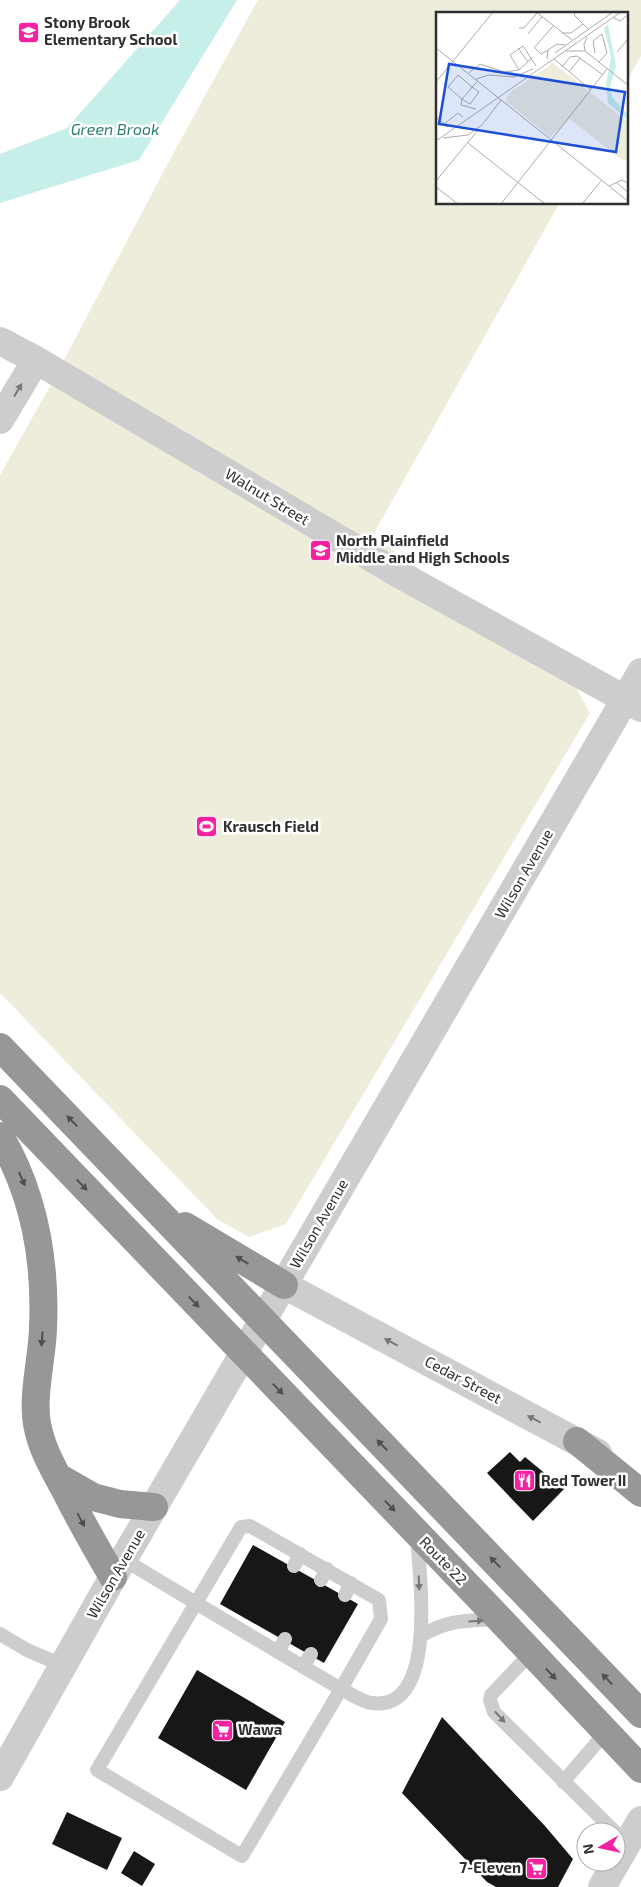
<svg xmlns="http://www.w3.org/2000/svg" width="641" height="1887" font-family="'Exo 2',sans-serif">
  <rect width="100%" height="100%" fill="#fff"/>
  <path fill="#eeeddc" d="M258 0H641V56L627 81V14H437V204H559L373 535 576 688 590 713 286 1224 249 1237 217 1219 0 993V475L49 388 175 150Z"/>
  <path fill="#c7efea" d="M180 0H237L139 160 0 203V154L67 128Z"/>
  <path fill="#171717" d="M510 1452 520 1462 525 1457 564 1489 533 1521 487 1473Z
    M253 1545 358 1604 324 1663 220 1604Z
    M197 1670 285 1722 246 1790 158 1738Z
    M442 1717 545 1826 573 1859 558 1887H496L487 1882 402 1793Z
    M67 1812 122 1838 107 1870 52 1844Z
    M134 1851 155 1864 142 1886 121 1873Z"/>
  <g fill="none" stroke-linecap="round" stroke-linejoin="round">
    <path stroke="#cdcdcd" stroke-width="14" d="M123 1559C195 1603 268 1646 341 1689L242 1856 97 1770 241 1527 250 1526 379 1600 381 1619 341 1689C350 1693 362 1702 372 1703 439 1712 419 1574 417 1535
      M294 1566 300 1554
      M321 1580 327 1569
      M345 1595 351 1583
      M0 1634 27 1650 64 1666
      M421 1636C448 1619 468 1621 499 1619
      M278 1652 285 1639
      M531 1653 491 1695 490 1700 494 1712 615 1832
      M303 1667 311 1654
      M563 1782 606 1732"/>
    <path stroke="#cdcdcd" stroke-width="28" d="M0 341 36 360 397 573 641 708
      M0 420 36 360
      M284 1285 598 1453
      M0 1777 113 1577 641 672
      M602 1887 641 1820"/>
    <path stroke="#979797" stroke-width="28" d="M0 1047 641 1714
      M0 1099 492 1611 641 1769
      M0 1136C35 1196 46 1260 43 1329 42 1359 32 1395 37 1424 42 1450 53 1468 65 1490 80 1520 96 1548 113 1577
      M185 1226 284 1285
      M577 1441 641 1493
      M58 1477 93 1497 120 1504 154 1507"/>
  </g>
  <defs><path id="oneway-solid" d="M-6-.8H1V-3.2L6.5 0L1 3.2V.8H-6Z" transform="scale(1.25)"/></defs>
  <g fill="#777">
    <use href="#oneway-solid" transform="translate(18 390) rotate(-59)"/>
    <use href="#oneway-solid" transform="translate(391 1342) rotate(-152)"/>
    <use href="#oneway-solid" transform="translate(534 1419) rotate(-152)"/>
    <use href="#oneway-solid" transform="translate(419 1583) rotate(88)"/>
    <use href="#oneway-solid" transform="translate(476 1621) rotate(-3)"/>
    <use href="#oneway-solid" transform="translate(500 1717) rotate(47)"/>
  </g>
  <g fill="#4f4f4f">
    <use href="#oneway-solid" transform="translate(72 1121) rotate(-134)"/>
    <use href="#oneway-solid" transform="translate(22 1179) rotate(66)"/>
    <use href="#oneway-solid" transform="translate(82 1185) rotate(46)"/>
    <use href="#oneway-solid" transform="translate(242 1260) rotate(-149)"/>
    <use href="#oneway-solid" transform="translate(194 1302) rotate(46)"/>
    <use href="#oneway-solid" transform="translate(42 1339) rotate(95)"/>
    <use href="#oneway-solid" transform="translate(278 1389) rotate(46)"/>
    <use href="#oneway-solid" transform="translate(382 1445) rotate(-134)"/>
    <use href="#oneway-solid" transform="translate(390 1506) rotate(46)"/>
    <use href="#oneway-solid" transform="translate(81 1520) rotate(62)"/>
    <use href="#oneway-solid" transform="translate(495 1562) rotate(-134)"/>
    <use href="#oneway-solid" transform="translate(551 1674) rotate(47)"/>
    <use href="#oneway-solid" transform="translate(607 1679) rotate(-134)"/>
  </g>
  <defs>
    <symbol id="school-square" viewBox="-11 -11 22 22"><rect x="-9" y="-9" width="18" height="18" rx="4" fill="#f523a1" stroke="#fff"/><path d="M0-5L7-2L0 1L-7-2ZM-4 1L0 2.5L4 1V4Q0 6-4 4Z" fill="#fff"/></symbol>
    <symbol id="stadium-square" viewBox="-11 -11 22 22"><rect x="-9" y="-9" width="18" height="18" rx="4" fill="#f523a1" stroke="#fff"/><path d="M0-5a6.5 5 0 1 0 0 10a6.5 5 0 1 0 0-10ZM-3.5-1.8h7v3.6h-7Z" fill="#fff"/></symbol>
    <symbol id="restaurant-square" viewBox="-11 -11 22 22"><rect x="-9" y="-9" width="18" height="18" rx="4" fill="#f523a1" stroke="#fff"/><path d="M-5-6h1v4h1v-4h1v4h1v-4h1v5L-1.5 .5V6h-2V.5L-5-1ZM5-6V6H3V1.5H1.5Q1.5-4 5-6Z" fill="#fff"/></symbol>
    <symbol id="supermarket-square" viewBox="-11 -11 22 22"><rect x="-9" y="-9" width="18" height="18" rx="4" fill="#f523a1" stroke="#fff"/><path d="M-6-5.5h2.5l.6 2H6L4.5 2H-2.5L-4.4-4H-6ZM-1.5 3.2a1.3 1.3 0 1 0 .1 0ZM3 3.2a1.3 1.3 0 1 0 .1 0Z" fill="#fff"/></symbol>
  </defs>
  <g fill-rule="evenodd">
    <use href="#school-square" x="16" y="20" width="25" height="25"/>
    <use href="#school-square" x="308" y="538" width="25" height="25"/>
    <use href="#stadium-square" x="194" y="814" width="25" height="25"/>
    <use href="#restaurant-square" x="512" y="1468" width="25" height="25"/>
    <use href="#supermarket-square" x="210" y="1718" width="25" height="25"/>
    <use href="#supermarket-square" x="524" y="1856" width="25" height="25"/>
  </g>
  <g text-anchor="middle" stroke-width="5" stroke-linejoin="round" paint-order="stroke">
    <g font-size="15" font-weight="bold" fill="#303030" stroke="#fff" text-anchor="start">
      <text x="44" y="28">Stony Brook<tspan x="44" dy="17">Elementary School</tspan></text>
      <text x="336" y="546">North Plainfield<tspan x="336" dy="17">Middle and High Schools</tspan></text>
      <text x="223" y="832">Krausch Field</text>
      <text x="541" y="1486">Red Tower II</text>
      <text x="238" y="1735">Wawa</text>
      <text x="521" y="1873" text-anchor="end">7-Eleven</text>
    </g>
    <g font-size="15" fill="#303030" stroke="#fff">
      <text transform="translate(267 497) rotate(31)" y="5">Walnut Street</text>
      <text transform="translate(524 874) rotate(-60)" y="5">Wilson Avenue</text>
      <text transform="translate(319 1224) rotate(-60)" y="5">Wilson Avenue</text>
      <text transform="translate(463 1380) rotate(28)" y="5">Cedar Street</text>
      <text transform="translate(443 1561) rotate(46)" y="5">Route 22</text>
      <text transform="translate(116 1574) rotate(-60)" y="5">Wilson Avenue</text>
    </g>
    <g font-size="16" font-style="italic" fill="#2e7f73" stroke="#fff">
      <text x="115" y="135">Green Brook</text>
    </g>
  </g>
  <g transform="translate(436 12)">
    <rect width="192" height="192" fill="#fff"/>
    <path d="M117 51 192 110V148H186L134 107 114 125 70 89 72 82Z" fill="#eeeddc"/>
    <path d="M172 13 180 54 174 75 176 85 192 103V108L172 91 170 73 175 45 168 16Z" fill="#c7efea"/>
    <path fill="none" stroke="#acacac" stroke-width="1" d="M100 0 136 28M140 0 138 3 147 12M178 6 184 9 193 2M83 16H88L101 1M126 21H135L147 12 152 17M92 22 106 5M0 36 193 190M82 36 92 50M98 36 117 14M99 36 105 42 112 38M130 39H149L148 32 151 25M149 39 193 74M181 40 193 26M119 41 177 0M159 41 157 29 166 22 171 41 163 50M111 47 112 38 121 32 129 33M118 47 155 78M126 55 134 45 141 44 167 63M83 58 97 45M133 60 144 46M33 61 44 52 68 60 83 58 74 43 87 34 100 54M40 67 53 63 78 65 97 57M0 70 57 0M26 87 34 92 43 80 36 75 22 63 12 75 26 87 34 78 36 75 42 69M26 87 25 93 40 97M0 105 12 115M8 112 22 101 27 105M46 113 65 88M7 126 32 123 46 113M0 129 185 0M32 131 109 192M0 169 42 118M181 171 193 181M173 174 186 168 193 172M0 175 22 192M65 192 171 57M146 192 165 169"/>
    <path fill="#1d4ed8" fill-opacity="0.15" stroke="#1d4ed8" stroke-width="2.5" d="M13 52 189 80 180 140 3 112Z"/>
    <rect width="192" height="192" fill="none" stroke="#303030" stroke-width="2.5"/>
  </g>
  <g transform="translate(601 1847) rotate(261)"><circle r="24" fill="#ffffff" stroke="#acacac"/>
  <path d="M0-4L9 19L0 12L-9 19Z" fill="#f523a1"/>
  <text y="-8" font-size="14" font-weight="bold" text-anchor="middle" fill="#303030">N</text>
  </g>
</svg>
